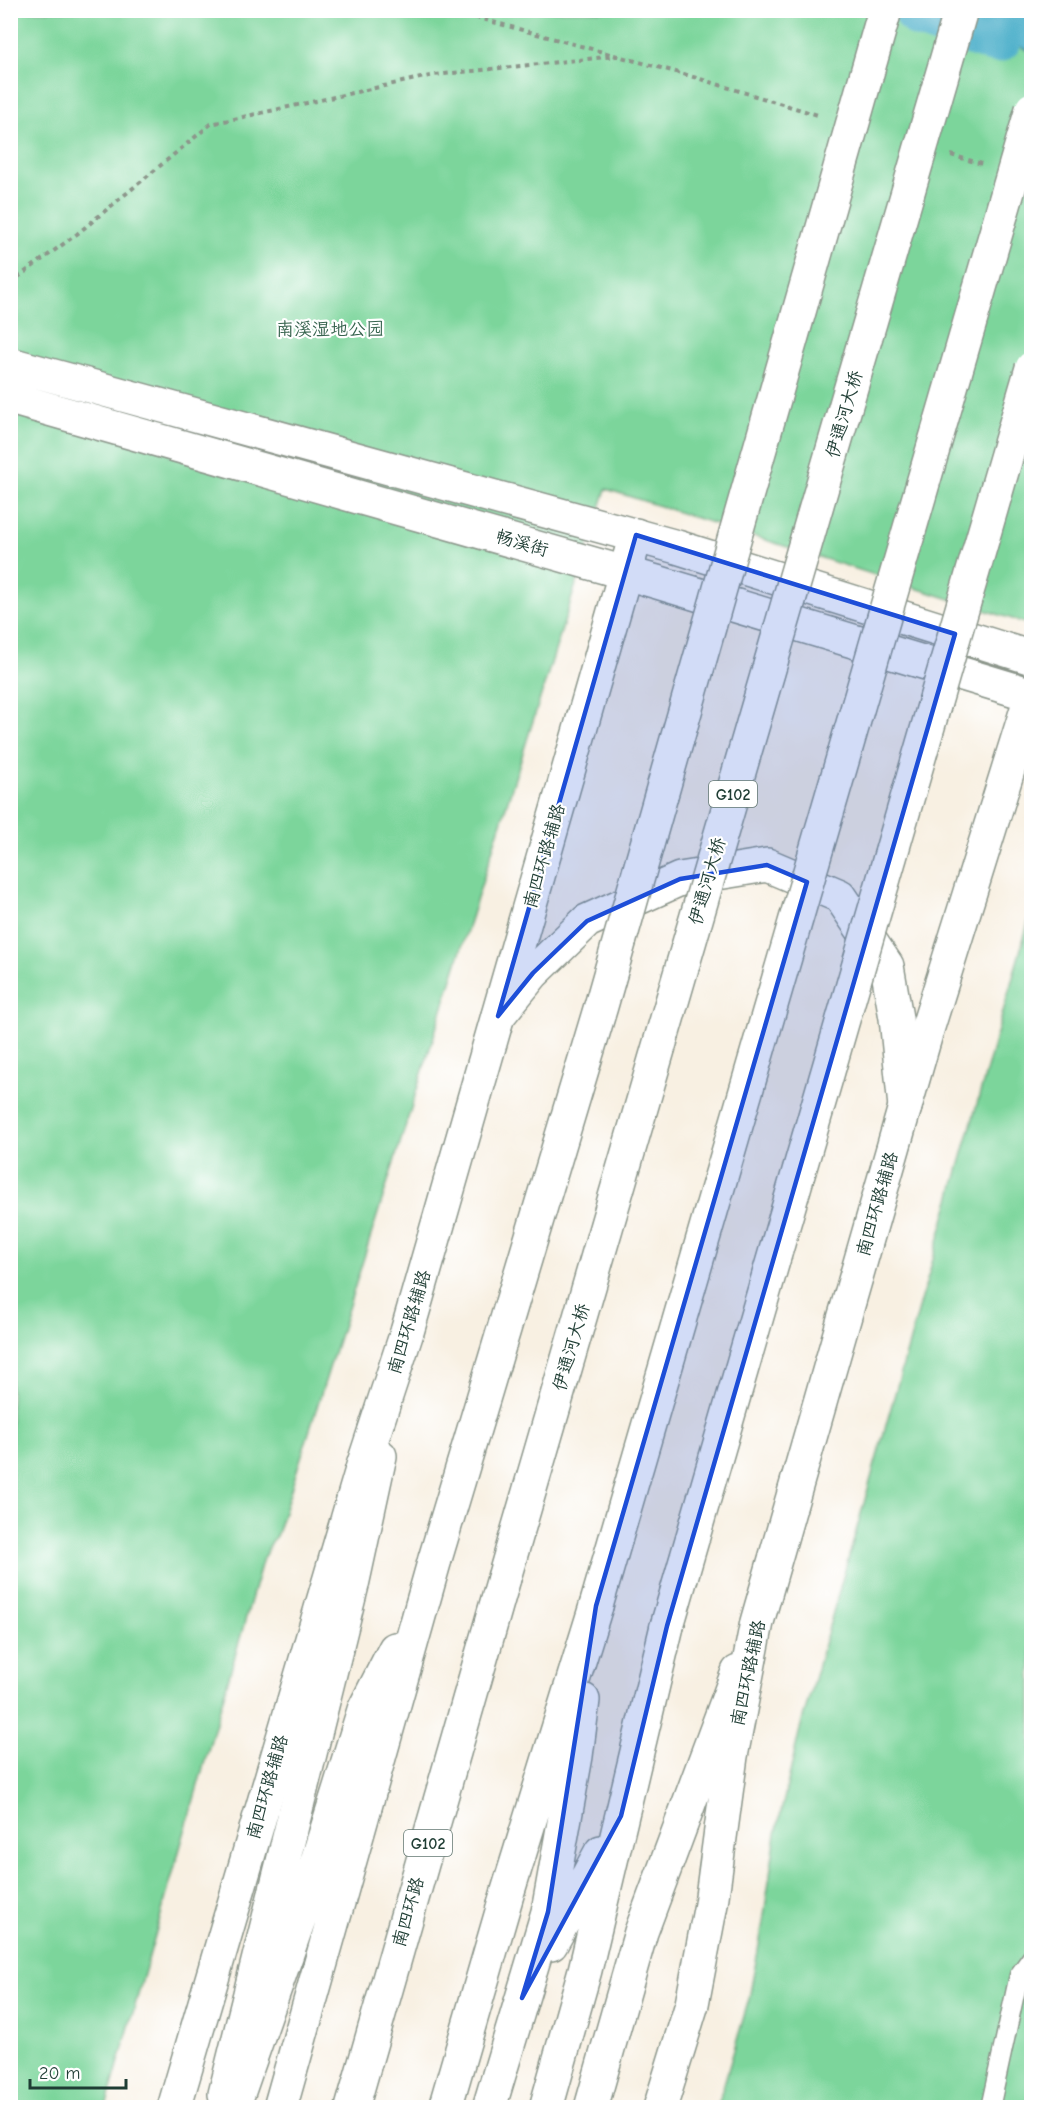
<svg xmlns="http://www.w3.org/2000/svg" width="1042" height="2118" font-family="'Comic Neue','LXGW WenKai TC',sans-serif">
  <rect width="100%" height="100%" fill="#fff"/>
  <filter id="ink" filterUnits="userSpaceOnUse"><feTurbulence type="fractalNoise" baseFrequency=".0167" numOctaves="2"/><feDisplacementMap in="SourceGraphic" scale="12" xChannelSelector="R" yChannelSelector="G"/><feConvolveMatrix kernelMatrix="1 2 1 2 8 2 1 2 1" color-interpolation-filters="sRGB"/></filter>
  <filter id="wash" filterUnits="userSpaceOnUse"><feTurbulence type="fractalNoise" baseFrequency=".008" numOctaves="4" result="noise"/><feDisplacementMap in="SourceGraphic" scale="24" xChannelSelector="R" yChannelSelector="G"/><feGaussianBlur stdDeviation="1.35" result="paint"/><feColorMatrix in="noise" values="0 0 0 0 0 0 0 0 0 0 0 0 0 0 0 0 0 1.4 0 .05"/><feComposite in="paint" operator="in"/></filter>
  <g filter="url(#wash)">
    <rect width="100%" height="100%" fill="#f8f0e2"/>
    <path fill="#7bd59b" stroke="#4d8968" stroke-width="1.5" d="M11 11H1031V625L606 489 277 1534 263 1558 106 2107 11 2108Z
      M1031 913V2107L717 2108 749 1999 762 1929 776 1834 800 1729Z"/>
    <path fill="#4aaec9" stroke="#34767e" stroke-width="1.5" d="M923 11H1031V52L995 34Z"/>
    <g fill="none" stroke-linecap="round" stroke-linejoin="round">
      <path stroke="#4aaec9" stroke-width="58" d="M923 10 995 34 1003 10"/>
    </g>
  </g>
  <g filter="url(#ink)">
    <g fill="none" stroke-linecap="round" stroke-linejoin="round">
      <defs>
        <path id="lane" d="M990 2108 1019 1975 1032 1957"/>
        <path id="secondary" d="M10 364 677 547 1032 658
          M10 398 657 582 1032 695
          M498 1016 533 973 587 921 680 879 767 865 840 896 887 966 896 1018 905 1107
          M225 2094 352 1585 380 1456
          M591 2108 641 1932 738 1672"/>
        <path id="primary" d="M174 2108 363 1466 407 1332 636 535
          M660 2108 692 2004 711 1904 731 1756 757 1622 927 1030 1032 693"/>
        <path id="highway" d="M551 1944 601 1852
          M233 2108 300 1916 364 1710 395 1649
          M280 2108 435 1559
          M352 2108 504 1578
          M445 2108 508 1891 596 1606
          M489 2108 548 1912 576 1756 583 1700
          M546 2108 585 1970 667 1626"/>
      </defs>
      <use href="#lane" stroke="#8c968b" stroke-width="21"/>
      <use href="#secondary" stroke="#8c968b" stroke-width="36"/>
      <use href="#primary" stroke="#8c968b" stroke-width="36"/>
      <use href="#highway" stroke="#8c968b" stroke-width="36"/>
      <path stroke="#8c968b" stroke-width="4" stroke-dasharray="4.5 4.5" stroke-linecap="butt" d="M449 10 687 75 821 116
        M951 155 982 164
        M10 283 77 234 211 124 434 75 616 56"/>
      <use href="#lane" stroke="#fff" stroke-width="18"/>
      <use href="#secondary" stroke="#fff" stroke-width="33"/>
      <use href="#primary" stroke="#fff" stroke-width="33"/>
      <use href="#highway" stroke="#fff" stroke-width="33"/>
      <defs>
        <path id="highway-bridge" d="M435 1559 601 1006 885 10
          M504 1578 961 10
          M596 1606 1032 109
          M667 1626 1032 368"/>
      </defs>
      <use href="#highway-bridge" stroke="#8c968b" stroke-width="36" stroke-linecap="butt"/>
      <use href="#highway-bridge" stroke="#fff" stroke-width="33"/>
    </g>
  </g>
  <path fill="#1d4ed8" fill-opacity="0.2" stroke="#1d4ed8" stroke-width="4.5" stroke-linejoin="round" d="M636 535 955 634 667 1626 621 1816 522 1998 548 1912 596 1606 807 882 767 865 680 879 587 921 533 973 498 1016Z"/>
  <g text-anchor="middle" stroke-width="4.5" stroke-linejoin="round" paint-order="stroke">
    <g fill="#fff" stroke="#627771" stroke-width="1.5">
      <rect x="709" y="781" width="48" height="26" rx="4.5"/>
      <rect x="404" y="1830" width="48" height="26" rx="4.5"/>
    </g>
    <g font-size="16" font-weight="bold" fill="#1f3d34">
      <text x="733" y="800">G102</text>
      <text x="428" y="1849">G102</text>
    </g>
    <g font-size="18" fill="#36634e" stroke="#fff">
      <text x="330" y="335">南溪湿地公园</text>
    </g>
    <g font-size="18" fill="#1f3d34" stroke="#fff">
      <text transform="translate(844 414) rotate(-74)" y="6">伊通河大桥</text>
      <text transform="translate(522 543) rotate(16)" y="6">畅溪街</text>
      <text transform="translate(544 856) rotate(-74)" y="6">南四环路辅路</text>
      <text transform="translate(707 881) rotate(-74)" y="6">伊通河大桥</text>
      <text transform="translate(877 1204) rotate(-74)" y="6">南四环路辅路</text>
      <text transform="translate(409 1322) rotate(-73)" y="6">南四环路辅路</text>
      <text transform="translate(571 1347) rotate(-74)" y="6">伊通河大桥</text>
      <text transform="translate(748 1673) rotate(-78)" y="6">南四环路辅路</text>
      <text transform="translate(267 1787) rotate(-74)" y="6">南四环路辅路</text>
      <text transform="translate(408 1912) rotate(-74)" y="6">南四环路</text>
    </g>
  </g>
  <rect width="1042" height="2118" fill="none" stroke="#fff" stroke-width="36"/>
  <path d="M30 2079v9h96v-9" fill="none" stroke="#1f3d34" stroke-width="3"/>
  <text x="39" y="2079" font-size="18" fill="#1f3d34" stroke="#ffffff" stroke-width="4.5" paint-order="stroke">20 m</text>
</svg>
